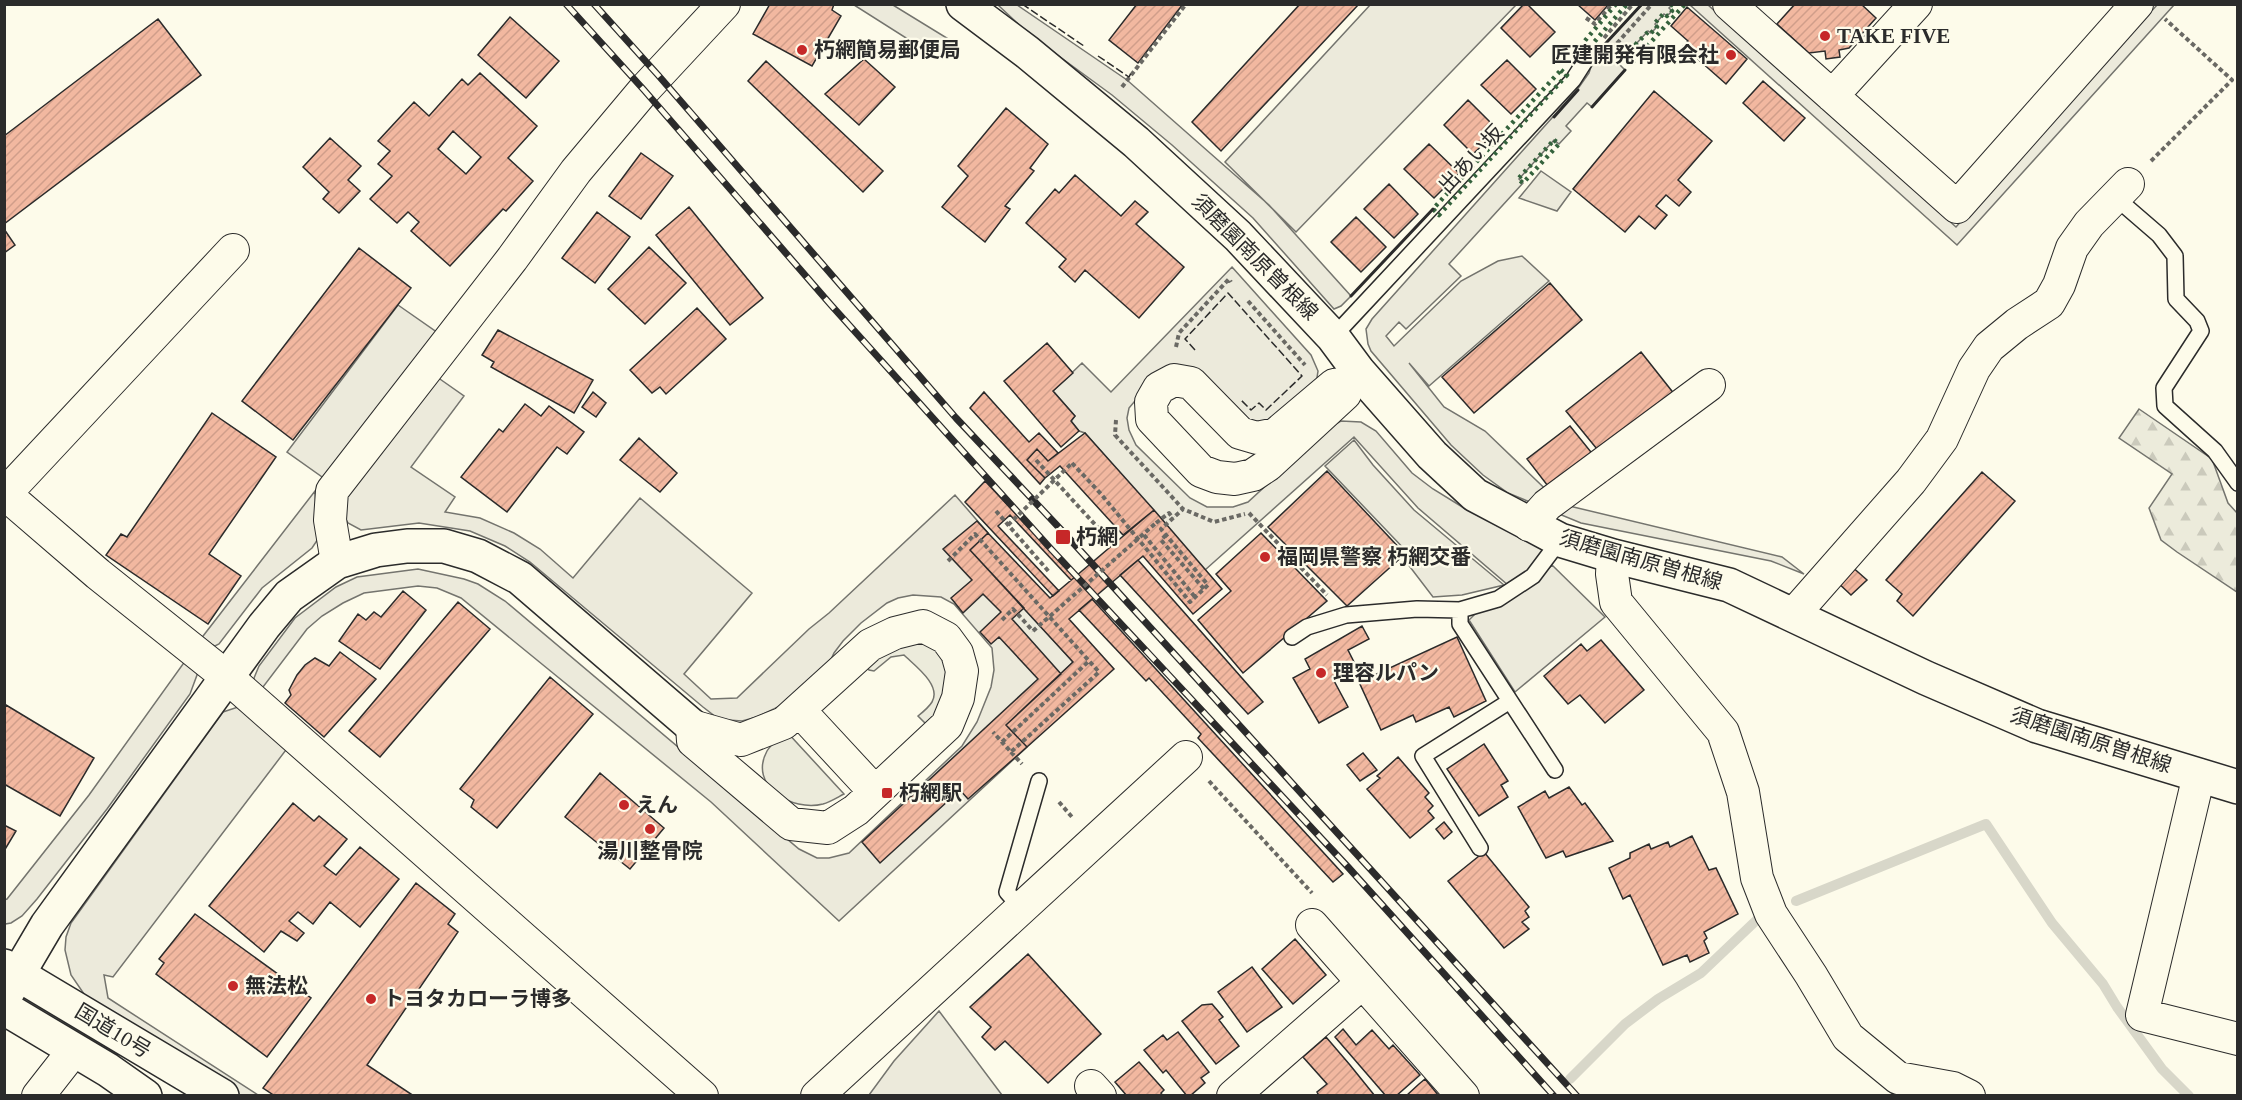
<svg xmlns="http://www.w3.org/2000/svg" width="2242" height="1100" font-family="'Times New Roman','Noto Sans JP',serif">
  <defs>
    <pattern id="forest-firs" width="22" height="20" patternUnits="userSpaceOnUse" patternTransform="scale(1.5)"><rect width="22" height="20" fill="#ecebdb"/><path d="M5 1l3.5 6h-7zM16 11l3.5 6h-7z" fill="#cbcabc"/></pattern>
    <pattern id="building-hatch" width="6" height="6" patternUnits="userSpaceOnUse" patternTransform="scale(1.5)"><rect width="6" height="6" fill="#f2b8a0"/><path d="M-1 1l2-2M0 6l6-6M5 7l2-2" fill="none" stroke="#d09e8a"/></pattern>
  </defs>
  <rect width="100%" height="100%" fill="#fdfbea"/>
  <path fill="#ecebdb" stroke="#74746e" stroke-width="1.5" d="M918 642C966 655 947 695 928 726L918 716C923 712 929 707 932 702 942 685 914 665 904 655L891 657 874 671 869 670 865 664 883 650Z
    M786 731 844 794C838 797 830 802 823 804 792 812 748 786 767 751 771 744 780 737 786 731Z"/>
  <path fill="url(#forest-firs)" stroke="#74746e" stroke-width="1.5" d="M2139 409 2212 459 2228 503 2237 513V592L2177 552 2161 540 2149 508 2172 474 2119 438Z"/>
  <path fill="#eceadb" stroke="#74746e" stroke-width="1.5" d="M1371 4 1516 5 1296 232 1225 162Z
    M854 5H893L950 40 936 57Z
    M998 5H1017L1127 80 1269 205 1351 296 1341 306 1334 309 1253 218 1172 145 1112 95 1030 35Z
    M1642 5H1672L1669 8 1672 11 1667 16 1664 14 1655 24 1657 27 1651 33 1648 31 1636 44 1641 49 1632 58 1634 61 1631 64 1625 58 1629 52 1627 51 1617 62 1625 70 1592 107 1587 103 1566 126 1571 131 1559 144 1554 140 1519 179 1523 183 1449 264 1461 276 1406 329 1399 322 1386 336 1394 346 1461 281 1498 261 1522 256 1549 281 1429 386 1409 363 1444 407 1485 431 1561 504 1782 557 1804 574 1771 561 1581 523 1508 493 1483 475 1451 445 1371 351 1368 344 1366 329 1372 319 1577 90 1589 73 1595 55Z
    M1690 5H1708L1956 227 2157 5H2174L1957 245Z
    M1541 171 1571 192 1557 211 1519 198Z
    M1232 267 1311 355 1318 371 1316 384 1262 428 1150 383 1129 408 1127 418 1129 430 1136 445 1190 498 1207 507H1233L1248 502 1330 427 1341 421 1361 422 1376 431 1412 473 1433 489 1464 508 1542 548V557L1524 575 1508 585 1418 508 1354 437 1205 570 1085 433 1079 431 1071 421 1075 416 1053 391 1082 363 1111 392Z
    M398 305 438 333 325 479 287 452Z
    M437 377 464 396 411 467 455 497 445 512 480 518 514 533 540 549 573 578 640 498 752 593 684 674 711 699 737 698 809 629 829 613 955 495 988 533 971 549 1073 662 1007 725 1027 747 839 921 711 802 461 598 437 588 418 586 364 593 343 603 322 616 307 629 260 691 255 683 254 678 259 666 295 618 336 587 357 577 418 569 464 579 478 584 505 601 799 849 817 858H829L849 853 962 746 977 722 991 687 994 670 992 648 954 604 941 597 913 595 898 598 887 603 861 623 843 641 834 653 827 668 806 688 778 707 757 717 742 721 728 720 716 717 703 707 530 562 505 546 470 531 419 523 361 530 348 523 340 510 341 504Z
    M1354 440 1373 465 1414 510 1504 585 1462 595 1433 597 1404 559 1409 554 1325 466Z
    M315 491 318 539 312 548 262 588 219 644 215 646 200 640Z
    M1552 565 1605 617 1515 692 1469 620 1478 611 1533 584Z
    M188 657 197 670V675L190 694 107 809 37 899 22 916 11 923 5 924 4 900 7 899 89 795Z
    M238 707 289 746 113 977 104 975 108 998 258 1095H227L104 1013 84 994 71 975 65 950 66 937 71 923 223 712Z
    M939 1011 1002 1095H869L894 1061Z"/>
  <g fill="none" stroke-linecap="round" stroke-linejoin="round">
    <path stroke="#d8d7c9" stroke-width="10" d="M1796 901 1986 824 2052 923 2103 984 2117 1007 2162 1069 2189 1096
      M1570 1079 1625 1024 1658 999 1701 973 1763 914"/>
  </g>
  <path fill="url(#building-hatch)" stroke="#2b2b2b" stroke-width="1.5" fill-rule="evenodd" d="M770 4H834L832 10 841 16 812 66 753 34Z
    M1137 4H1183L1138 63 1109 40Z
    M1300 4H1359L1221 151 1192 122Z
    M1524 4H1527L1555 32 1530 57 1501 28Z
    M1577 4H1609L1595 20Z
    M1795 4H1861L1876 18 1849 48 1839 50 1840 57 1826 59 1825 51 1809 53 1777 24Z
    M1687 7 1747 59 1726 84 1683 46 1688 41 1671 26Z
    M510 17 559 61 526 98 478 55Z
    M158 19 201 75 4 224V136Z
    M864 59 895 87 859 125 825 94Z
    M1507 60 1536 89 1511 114 1481 85Z
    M766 61 883 171 863 192 748 81Z
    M480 73 537 126 508 158 533 181 506 211 503 209 450 266 411 231 419 222 408 212 397 223 370 199 392 176 378 164 390 151 378 141 414 102 429 116 462 79 468 85ZM453 131 481 157 466 174 438 149Z
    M1763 81 1805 118 1784 141 1743 103Z
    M1654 91 1712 141 1678 180 1691 192 1679 206 1666 195 1656 206 1667 215 1655 229 1639 216 1625 232 1573 189Z
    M1468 100 1498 130 1473 154 1444 125Z
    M1006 108 1048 144 1030 168 1034 171 1005 206 1010 209 985 242 942 207 968 176 958 166Z
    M330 138 361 166 348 180 360 191 339 213 323 199 329 192 303 167Z
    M1429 144 1459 173 1434 198 1404 169Z
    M641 153 673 176 641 219 609 196Z
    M1075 175 1121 216 1135 201 1148 212 1136 224 1184 267 1139 318 1085 270 1075 282 1059 267 1066 259 1026 223 1055 189 1059 193Z
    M1389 184 1418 214 1394 238 1364 209Z
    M689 207 763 298 730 325 656 235Z
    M597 212 630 237 595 283 562 258Z
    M1356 217 1386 247 1361 272 1331 242Z
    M4 229 15 245 4 253Z
    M649 247 686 283 645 324 608 289Z
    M359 248 411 288 293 440 242 401Z
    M1550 283 1582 320 1474 413 1442 377Z
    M697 308 726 339 666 394 660 387 652 393 630 370Z
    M498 330 593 380 574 413 491 367 494 362 482 355Z
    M1047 343 1073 373 1053 391 1075 416 1071 421 1079 431 1061 447 1004 381Z
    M1641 352 1675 395 1601 454 1566 411Z
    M593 392 606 403 596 417 582 407Z
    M984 392 1029 442 1039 433 1058 453 1048 461 1037 449 1027 460 1045 478 1040 484 970 408Z
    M525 404 541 416 549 406 584 432 567 454 557 447 507 512 461 477 499 429 503 432Z
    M212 413 276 457 209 554 241 576 208 624 106 555 121 534 127 537Z
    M1570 426 1595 457 1551 490 1527 459Z
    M1085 433 1154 510 1123 535 1060 466 1045 478 1027 460 1037 449 1048 461Z
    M639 438 677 473 660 492 620 460Z
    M1327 471 1405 554 1347 606 1268 527Z
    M1982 472 2015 501 1913 616 1897 601 1902 594 1886 580Z
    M985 481 1075 577 1071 580 1010 515 998 526 1059 591 1053 596 965 502Z
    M1154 510 1222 589 1193 614 1143 556 1069 619 1114 669 1027 747 1006 725 1073 662 970 550 988 533 1050 598Z
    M977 521 988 533 970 550 1024 608 1012 619 1061 674 1006 725 1027 747 968 799 960 790 880 863 862 842 1038 679 999 637 991 644 980 632 1001 612 983 594 963 613 951 598 972 580 943 549Z
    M1261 533 1327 601 1243 673 1198 620 1231 591 1216 574Z
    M1138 560 1263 702 1248 714 1120 575Z
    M1850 565 1867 580 1851 595 1835 580Z
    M403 591 426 610 380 669 339 641 358 614 366 620 374 612 381 617Z
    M1092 599 1343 874 1333 882 1198 738 1201 734 1149 678 1146 681 1079 610Z
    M458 602 490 629 380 757 349 731Z
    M1362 626 1369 639 1348 650 1355 664 1332 677 1348 707 1319 723 1293 678 1310 669 1305 659Z
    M1457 637 1486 701 1454 717 1449 707 1416 722 1413 715 1381 730 1359 682Z
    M1601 640 1644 690 1605 723 1580 695 1568 704 1544 676 1581 644 1587 651Z
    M340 652 376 679 324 737 285 703 291 695 289 690 297 675 305 665 315 658 329 666Z
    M550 677 593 714 497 828 471 807 474 800 460 789Z
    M6 705 94 758 60 816 4 784V708Z
    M1484 744 1508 781 1501 785 1508 797 1479 816 1447 769Z
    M1363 753 1377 770 1360 781 1347 765Z
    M1398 757 1429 793 1425 797 1433 806 1428 811 1434 818 1410 838 1367 789 1380 778 1377 776Z
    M600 773 664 828 630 869 565 817Z
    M1569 787 1582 805 1585 803 1613 841 1566 857 1563 851 1546 858 1518 807 1545 791 1549 798Z
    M293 803 314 821 319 816 347 839 324 866 336 875 360 847 399 879 360 927 330 902 313 924 298 912 289 921 304 933 297 941 281 931 264 952 209 906Z
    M1444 822 1452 832 1444 839 1436 829Z
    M4 825 16 831 4 851Z
    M1692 836 1709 870 1716 868 1738 914 1704 932 1707 938 1704 941 1709 953 1690 962 1687 955 1663 965 1630 895 1623 899 1609 868 1630 858V853L1649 844 1651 849 1668 842 1670 847Z
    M1484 852 1529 907 1525 911 1529 917 1522 922 1529 929 1504 948 1448 881Z
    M416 883 455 914 448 924 458 932 367 1065 414 1096H275L263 1088Z
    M195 914 311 998 267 1057 156 974 164 963 159 959Z
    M1295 939 1326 975 1293 1004 1262 969Z
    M1028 954 1101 1034 1048 1083 1005 1041 995 1050 982 1037 991 1027 970 1007Z
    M1252 967 1282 1007 1247 1032 1218 992Z
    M1212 1004 1223 1017 1219 1020 1239 1046 1216 1064 1182 1021 1202 1005Z
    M1343 1029 1356 1045 1372 1030 1389 1049 1393 1045 1420 1075 1396 1096H1386L1335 1037Z
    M1178 1032 1209 1072 1201 1078 1205 1083 1190 1096H1187L1166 1070 1163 1073 1144 1050 1163 1035 1167 1040Z
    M1326 1037 1350 1065 1375 1096H1319L1317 1092 1327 1084 1303 1057Z
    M1139 1062 1164 1090 1161 1093 1163 1096H1127L1115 1082Z
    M1425 1079 1439 1096H1406L1419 1084Z"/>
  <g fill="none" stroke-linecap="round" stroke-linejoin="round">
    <defs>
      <path id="service" d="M2115 197 2159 235 2175 256 2176 299 2197 321 2201 331 2164 388 2165 406 2215 451 2238 483
        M1333 337 1573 80 1589 55
        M1460 610V624L1555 770
        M1292 637 1307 627 1346 615 1417 609 1460 610 1498 599 1533 576 1560 540
        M1480 848 1423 756 1510 701
        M1021 908 1007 892 1039 781"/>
      <path id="minor" d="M1729 4 1957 207 2137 4
        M1832 96 1916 4
        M1344 384 1345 394 1268 465 1253 475 1235 479 1217 477 1201 471 1152 419 1151 402 1159 388 1174 380 1191 383 1240 433 1257 438 1276 434 1334 385 1344 384 1359 372
        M4 493 98 574 227 677 702 1096
        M5 494 233 250
        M1529 525 1547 505 1709 385
        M1613 556 1612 574 1616 602 1723 732 1743 792 1757 878 1771 914 1811 975 1848 1037 1898 1078 1953 1088 1969 1096
        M337 562 330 520 332 491 512 259 576 171 644 90 724 4
        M1794 614 1911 481 1942 439 1974 369 1989 347 2017 324 2049 303 2059 285 2072 248 2089 224 2128 184
        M923 626 946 638 957 653 962 671 958 698 947 725 856 810 828 828 791 824 693 741 692 726 741 740 784 723 870 645 895 633Z
        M799 710 875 792
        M2199 775 2142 1015 2238 1039
        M1312 925 1463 1096
        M1091 1086 1100 1096
        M38 1096 74 1050
        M817 1096 1186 757
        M1233 1096 1362 983"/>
      <path id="tertiary" d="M4 998 47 925 264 626 289 596 337 562 376 550 407 546H444L478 556 520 578 692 726"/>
      <path id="secondary" d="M963 4 1027 52 1136 142 1238 236 1333 337 1359 372 1432 455 1475 495 1560 540 1613 556 1729 585 1926 678 2037 726 2238 787"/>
      <path id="trunk" d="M4 966 222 1096
        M4 1008 108 1070 145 1096"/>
    </defs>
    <use href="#service" stroke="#2b2b2b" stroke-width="18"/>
    <use href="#minor" stroke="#2b2b2b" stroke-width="34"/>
    <use href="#tertiary" stroke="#2b2b2b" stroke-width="36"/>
    <use href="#secondary" stroke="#2b2b2b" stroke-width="36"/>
    <use href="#trunk" stroke="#2b2b2b" stroke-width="36"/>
    <path stroke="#6a6964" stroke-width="4" stroke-dasharray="4.5 3" stroke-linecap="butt" d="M1586 18 1595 24 1612 4
      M1604 38 1633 4
      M1612 49 1652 4
      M1122 87 1186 4
      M2151 161 2232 80 2165 19
      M1248 301 1305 365
      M1176 347 1179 333 1229 279 1231 282
      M1116 420 1115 435 1183 509 1214 522 1245 514
      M1036 460 1100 530
      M1072 463 1101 494 1190 602 1208 585 1161 529 1183 509
      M996 511 1050 573
      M1249 513 1327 595
      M1156 523 1169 513 1173 518
      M1144 535 1195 597
      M1166 535 1161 540 1204 589
      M948 561 975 534 1099 672 1011 752 993 732
      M1002 620 1013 609 1033 631
      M1002 742 1089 661
      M1011 752 1022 764
      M1209 781 1312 893
      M1059 802 1072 817"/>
    <use href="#service" stroke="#fdfbea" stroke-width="15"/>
    <use href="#minor" stroke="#fdfbea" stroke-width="32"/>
    <use href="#tertiary" stroke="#fdfbea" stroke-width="33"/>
    <use href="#secondary" stroke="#fdfbea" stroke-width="33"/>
    <use href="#trunk" stroke="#fdfbea" stroke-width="33"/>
    <defs>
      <path id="rail" d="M566 4 644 90 831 305 1051 549 1348 867 1554 1096
        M594 4 658 75 956 418 1066 535 1577 1096"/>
    </defs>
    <use href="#rail" stroke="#2b2b2b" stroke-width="7"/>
    <use href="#rail" stroke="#fdfbea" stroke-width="4.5" stroke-dasharray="14" stroke-linecap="butt"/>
    <path stroke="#6a6964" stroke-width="4" stroke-dasharray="4.5 3" stroke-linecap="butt" d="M1008 525 1072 463
      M1033 631 1156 523"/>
    <path stroke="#34623c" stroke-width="4.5" stroke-dasharray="3 4.5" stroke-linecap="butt" d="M1616 4 1583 43 1589 48 1627 4
      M1672 4 1669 8 1672 11 1667 16 1664 13 1654 24 1657 27 1651 33 1649 31 1636 44 1641 49 1632 58 1634 61 1685 4
      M1561 70 1567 75 1439 215 1433 209Z
      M1554 140 1559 144 1523 183 1518 179Z"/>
    <path stroke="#2b2b2b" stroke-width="1.5" stroke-dasharray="8 3" stroke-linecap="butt" d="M1022 4 1084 46
      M1098 56 1129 77 1131 73
      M1195 350 1185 339 1228 293 1302 376 1266 410 1259 403 1251 410 1240 399"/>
    <path stroke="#2b2b2b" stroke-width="3" d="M1595 55 1642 4
      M1631 64 1634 61
      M1592 107 1625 70
      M1554 117 1578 90
      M1351 296 1433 209"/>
  </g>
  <g fill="#c62828" stroke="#fdfbea" stroke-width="2">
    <circle cx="1825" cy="36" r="6"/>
    <circle cx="802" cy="50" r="6"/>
    <circle cx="1731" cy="55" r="6"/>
    <rect x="1055" y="529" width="16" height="16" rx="3"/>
    <circle cx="1265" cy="557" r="6"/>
    <circle cx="1321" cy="673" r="6"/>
    <rect x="881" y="787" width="12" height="12" rx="3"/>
    <circle cx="624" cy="805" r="6"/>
    <circle cx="650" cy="829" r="6"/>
    <circle cx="233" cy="986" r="6"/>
    <circle cx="371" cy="999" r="6"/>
  </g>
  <g text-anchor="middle" stroke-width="4.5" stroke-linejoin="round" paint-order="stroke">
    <g font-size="21" font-weight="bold" fill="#2b2b2b" stroke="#fdfbea" text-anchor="start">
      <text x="1837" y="43">TAKE FIVE</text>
      <text x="814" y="57">朽網簡易郵便局</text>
      <text x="1719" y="62" text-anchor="end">匠建開発有限会社</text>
      <text x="1076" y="544">朽網</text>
      <text x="1277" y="564">福岡県警察 朽網交番</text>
      <text x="1333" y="680">理容ルパン</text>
      <text x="899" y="800">朽網駅</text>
      <text x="636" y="812">えん</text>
      <text x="650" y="858" text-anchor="middle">湯川整骨院</text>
      <text x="245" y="993">無法松</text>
      <text x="383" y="1006">トヨタカローラ博多</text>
    </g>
    <g font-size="21" fill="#2b2b2b" stroke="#fdfbea">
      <text transform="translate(1471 159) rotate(-47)" y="7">出あい坂</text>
      <text transform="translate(1255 257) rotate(45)" y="7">須磨園南原曽根線</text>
      <text transform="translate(1641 560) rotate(16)" y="7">須磨園南原曽根線</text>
      <text transform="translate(2091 740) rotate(18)" y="7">須磨園南原曽根線</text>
      <text transform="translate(113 1031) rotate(31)" y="7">国道10号</text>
    </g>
  </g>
  <rect width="2242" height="1100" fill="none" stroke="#2b2b2b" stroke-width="12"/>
</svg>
